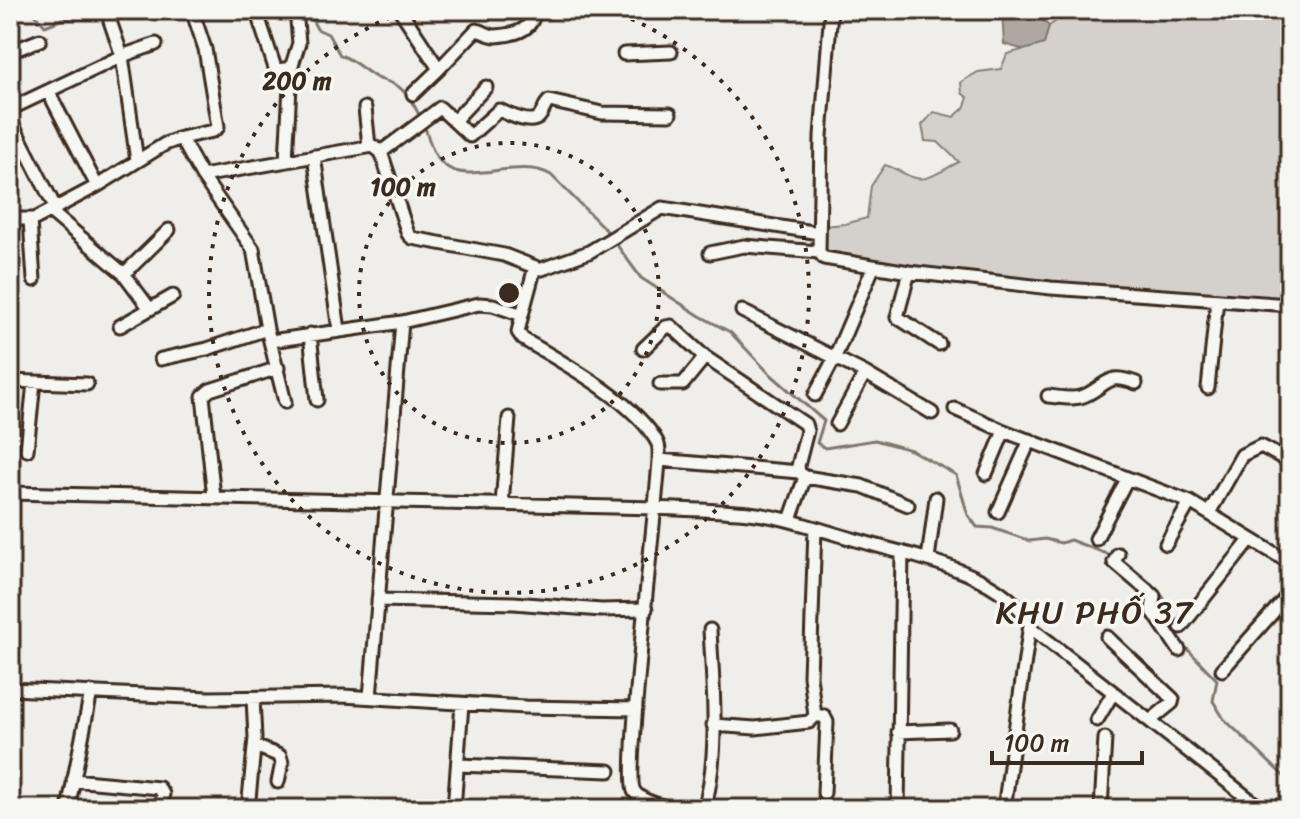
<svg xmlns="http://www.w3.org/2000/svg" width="1300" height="819" font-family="Sriracha,sans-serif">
  <rect width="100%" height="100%" fill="#efeeea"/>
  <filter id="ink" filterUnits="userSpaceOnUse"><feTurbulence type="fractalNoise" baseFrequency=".0125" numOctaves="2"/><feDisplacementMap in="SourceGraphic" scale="16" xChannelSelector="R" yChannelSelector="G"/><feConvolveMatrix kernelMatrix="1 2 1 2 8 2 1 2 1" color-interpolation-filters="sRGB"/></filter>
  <g filter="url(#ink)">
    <path fill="#d4d1cc" stroke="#887e75" stroke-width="2" d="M1063 10H1290V302C1134 290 978 281 823 254V226L845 224 867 218 871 186 885 165C897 168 905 176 916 178 928 182 947 167 959 162L938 142 925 141 922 125 934 112 954 117 964 108 968 98 962 93 961 82 978 72 1001 69 1007 54 1044 44 1049 26 1063 16Z"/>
    <path fill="#afa8a1" stroke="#81766d" stroke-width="2" d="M1002 10H1039L1038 16 1049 26 1044 44 1024 50 1004 44Z"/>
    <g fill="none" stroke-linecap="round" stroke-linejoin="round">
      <path stroke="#81766d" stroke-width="3" d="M307 10 317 29 328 34 340 55C355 60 364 71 377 78 384 81 395 83 400 88 409 95 419 114 424 125 430 141 432 157 447 167 470 184 521 157 551 175L606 230 641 278 700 316 730 332 768 372 824 421 817 443 825 448 875 440 911 450 956 475 968 515 977 527 992 528 1030 541 1045 539 1061 543 1070 540 1113 556
        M10 16 32 11 45 26 63 19 85 18 93 10
        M1119 559C1131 566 1165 593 1167 605 1168 610 1166 613 1165 618L1168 625
        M1177 638 1217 680 1213 701 1224 719 1290 782"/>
      <defs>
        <path id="street" d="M120 10 114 12 110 21 122 56 137 161
          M400 10 439 69 476 30C483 31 489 36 496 36 513 35 532 31 534 13
          M533 10 534 13 557 10
          M831 10 821 136 819 252 824 258 909 272 1051 288 1290 305
          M257 13 275 68 278 70 291 68 286 160
          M10 52 40 40
          M624 54 671 52
          M291 68 299 43 296 10
          M48 91 97 186
          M413 94 439 69
          M365 108 369 146
          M10 109 122 56 156 44
          M10 119 56 209
          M454 121 486 87
          M181 138 213 131 218 127 205 49 192 10
          M381 152 440 108 470 136 499 110C507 113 528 125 538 118 543 114 544 105 549 101L602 113 670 114
          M314 156 339 330
          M202 176 373 146 381 152 408 234 412 238 504 255 535 267 522 315
          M51 212 124 274 169 230
          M10 213 18 219H35L97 186 165 144 181 138 202 176 253 249 267 329 285 402
          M30 220 34 280
          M710 253 744 246 819 252
          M542 269 589 252 662 208 819 233
          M909 272 897 317 939 344
          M124 274 150 309 173 296
          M742 311 865 373 932 413
          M120 326 150 309
          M310 334 317 400
          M271 341 402 322 479 304 493 305 522 315 518 332 523 339C562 362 636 402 657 442 660 447 659 454 659 460 657 502 624 774 634 791 641 802 661 805 673 809
          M643 349 666 327 671 326 705 357 683 384H660
          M705 357 805 424 807 431 798 466 799 472 805 477
          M161 359 207 349 267 329
          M10 381 87 384
          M1208 388 1217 300
          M815 395 835 357 873 268
          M1048 396C1060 397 1076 401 1088 394 1110 382 1109 373 1136 383
          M955 409 1004 431 1190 502 1290 563
          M837 424 865 373
          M27 450 34 382
          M659 460 799 472
          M986 474 1004 431
          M10 493 656 508C687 510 718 510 749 513 786 517 820 530 856 540 909 556 1001 570 1030 624L1004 809
          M214 497 203 396 210 390 278 368
          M502 504 509 418
          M998 512 1030 440
          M1209 513 1242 455 1261 446 1290 462
          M790 520 805 477 862 486 908 505
          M1096 539 1127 479
          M1166 544 1190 502
          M1118 554 1114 562 1154 596 1152 610 1179 650
          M928 559 936 498
          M378 600 514 603 601 610 646 609
          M1030 627 1262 809
          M1181 627 1250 540
          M1107 637 1173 699 1172 703 1151 720
          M1222 670 1290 593
          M10 689 209 698 343 696 525 707 636 709
          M370 697 402 322
          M815 716H824L827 722 824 793
          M1097 720 1113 693
          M713 725 755 728 809 722 815 716 810 676 815 528
          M898 732 950 730
          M255 746 280 756 282 763 278 782
          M458 765 609 771
          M73 780 159 788 163 794 160 809
          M68 809 91 692
          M248 809 255 738 253 698
          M454 809 462 704
          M704 809C720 754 713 686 710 630
          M898 809 902 552
          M1101 809 1105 738"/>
      </defs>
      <use href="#street" stroke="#3b2a1e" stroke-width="17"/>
      <use href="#street" stroke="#f6f6f2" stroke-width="11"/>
    </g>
  </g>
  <g fill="none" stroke="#3b2a1e" stroke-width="4" stroke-dasharray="4 8">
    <circle cx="509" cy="293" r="150"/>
    <path d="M609 10A300 300 0 1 1 409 10"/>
  </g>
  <g text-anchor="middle" stroke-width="7" stroke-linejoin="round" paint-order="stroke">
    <g font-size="32" letter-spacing="2" fill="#3b2a1e" stroke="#f6f6f2">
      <text x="1095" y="623">KHU PHỐ 37</text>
    </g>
  </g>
  <circle cx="509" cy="293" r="12" fill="#3b2a1e" stroke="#f6f6f2" stroke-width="4"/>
  <g font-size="24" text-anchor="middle" font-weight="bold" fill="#3b2a1e" stroke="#f6f6f2" stroke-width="7" stroke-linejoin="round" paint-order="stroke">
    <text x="297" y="89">200 m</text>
    <text x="403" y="195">100 m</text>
  </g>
  <rect width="1300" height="819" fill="none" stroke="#f6f6f2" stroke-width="40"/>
  <rect x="20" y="20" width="1260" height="779" fill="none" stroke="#3b2a1e" stroke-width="3" filter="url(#ink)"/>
  <path d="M992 751v12h150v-12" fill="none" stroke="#3b2a1e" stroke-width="4"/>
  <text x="1004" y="751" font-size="24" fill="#3b2a1e" stroke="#f6f6f2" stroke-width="6" paint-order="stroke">100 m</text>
</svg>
